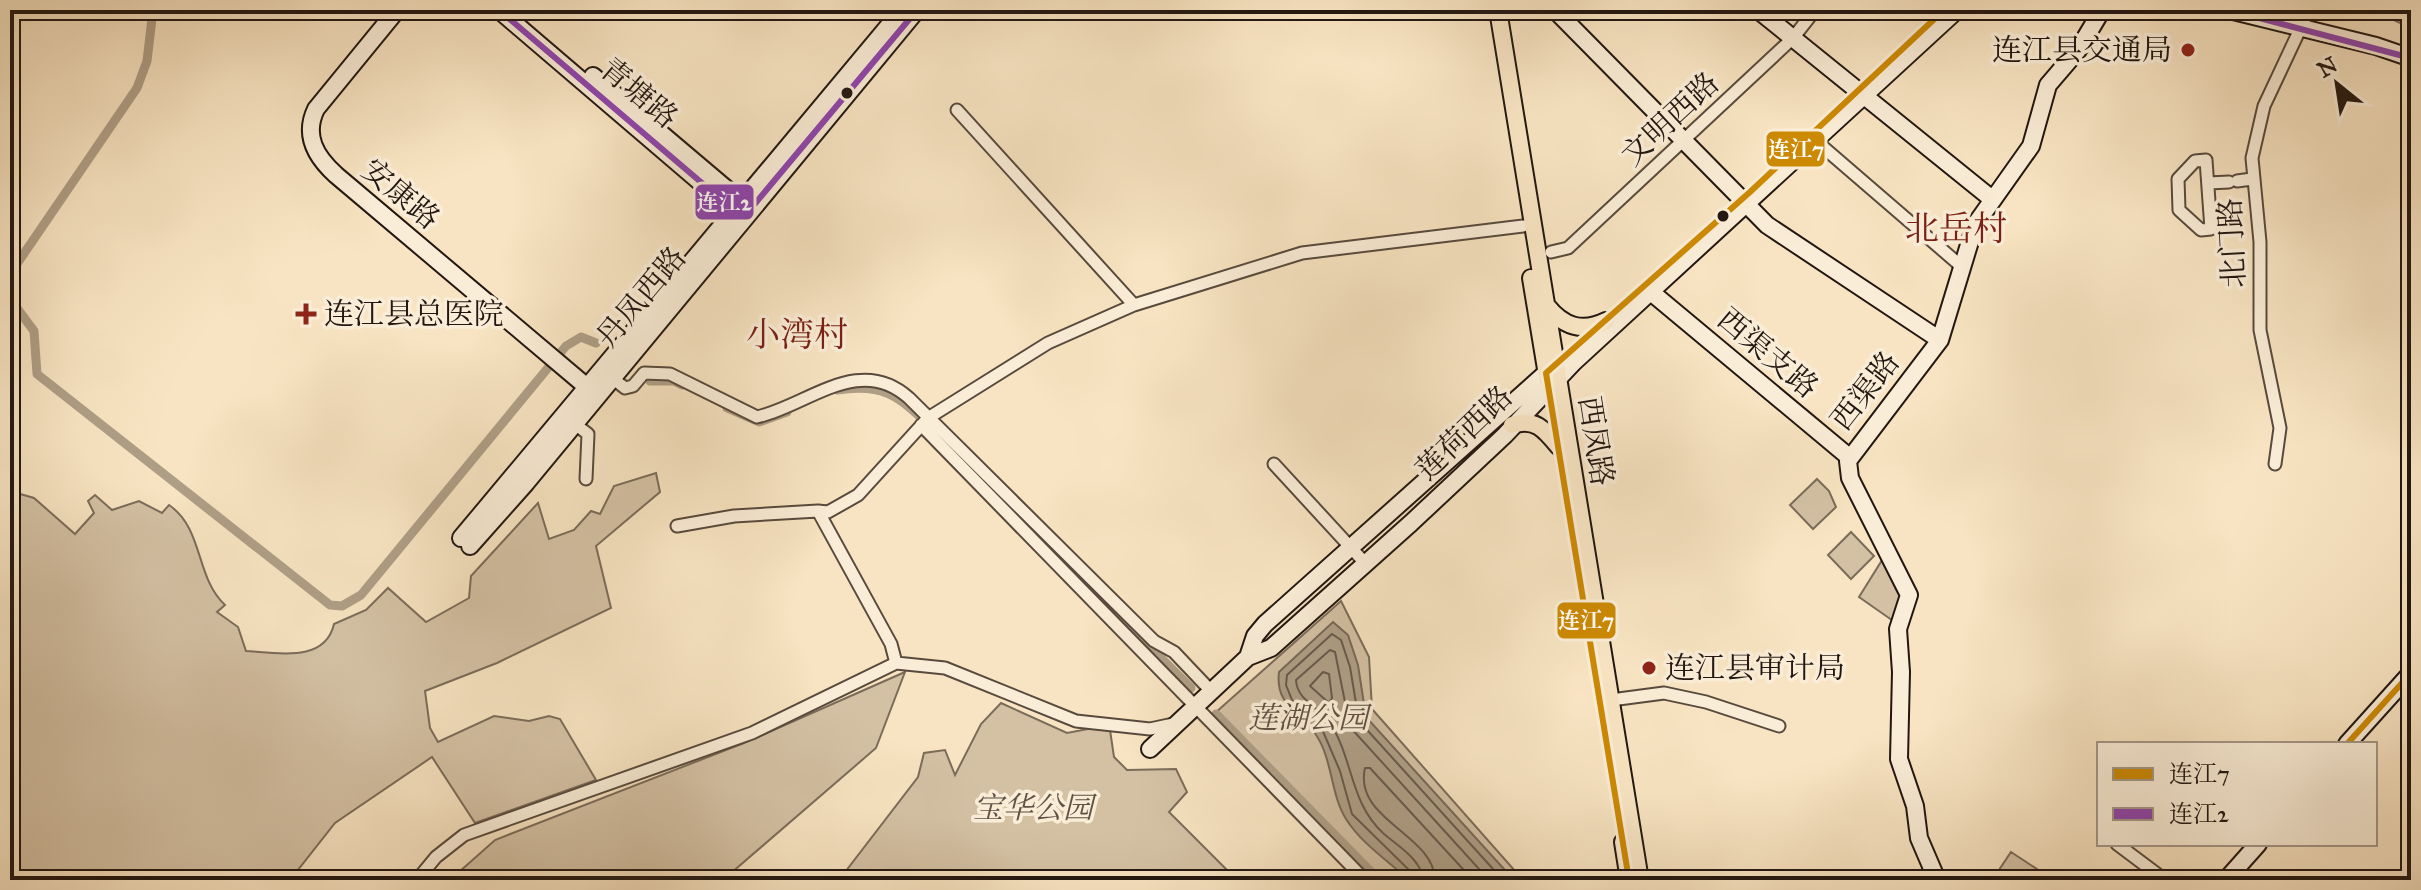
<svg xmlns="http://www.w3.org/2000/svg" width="2421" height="890" font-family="'IM FELL Great Primer','Noto Serif SC',serif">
  <rect width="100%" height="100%" fill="#f8e4c2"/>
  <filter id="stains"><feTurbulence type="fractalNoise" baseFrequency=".0025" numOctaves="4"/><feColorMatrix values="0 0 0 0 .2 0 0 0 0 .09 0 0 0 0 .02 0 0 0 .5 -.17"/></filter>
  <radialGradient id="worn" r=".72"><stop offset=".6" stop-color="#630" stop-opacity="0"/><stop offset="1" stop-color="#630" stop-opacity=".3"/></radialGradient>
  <path fill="#d4c1a4" stroke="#7b6c5a" stroke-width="2" d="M2372 10H2411V28Z
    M656 473 660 492 596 546 611 608 497 663 425 691 430 728 438 742 494 716 529 721 549 716 560 719 596 780 475 823 432 757 335 823 290 880H10V491L34 498 75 534 94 513 88 501 95 495 112 510 139 501 162 513 169 505C204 529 195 577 225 605L217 612 238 627 246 651C278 653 325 663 334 624L366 610 388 588 426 622 469 598 471 576 538 503 549 539 574 530 591 511 600 514 614 486Z
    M1817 479 1829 491 1836 507 1813 529 1790 505Z
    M1851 532 1874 556 1851 579 1828 555Z
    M1884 557 1905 592 1896 623 1859 597Z
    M1341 601 1369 657 1372 709 1523 880H1376L1215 713Z
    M905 672 876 748 723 880H450L495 840 744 743Z
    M1001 703 1067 733 1093 728 1110 730 1114 757 1127 770 1176 769 1187 792 1169 812 1237 880H839L918 777 924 753 945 750 955 775 981 724Z
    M2011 852 2046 875 2043 880H2007L1997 873Z"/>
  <path fill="#af9e86" stroke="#776857" stroke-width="2" d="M1333 622 1348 635 1358 665 1366 717 1514 880H1409C1388 861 1361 843 1346 819 1330 794 1333 757 1314 732 1298 709 1275 705 1279 672Z"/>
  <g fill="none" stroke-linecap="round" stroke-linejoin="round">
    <path stroke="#685a4c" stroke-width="2" d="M1323 672 1329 674 1332 698 1329 703 1310 686Z
      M1413 880 1410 871 1352 814 1340 771 1322 729 1292 700 1286 685 1287 675 1332 634 1341 640 1350 667 1359 721 1503 880
      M1423 880C1422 860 1398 846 1384 834 1349 802 1354 760 1330 723 1319 706 1297 701 1296 680L1330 650 1335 652 1350 727 1489 880
      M1435 880C1434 834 1353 820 1365 768H1370L1473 880"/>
    <path stroke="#776857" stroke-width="3" d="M2405 880 2411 869"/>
    <path stroke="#af9e86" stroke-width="9" d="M10 274 137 88 147 61 153 10
      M10 299 34 331 37 374 330 605 342 606 361 595 566 346 581 337 596 343
      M650 381H674L682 385
      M837 390C883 383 897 395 929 425
      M727 408 759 422 787 412
      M939 436 1191 688
      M1216 714 1379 880"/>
    <defs>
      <path id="street" d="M957 110 1134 305
        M1816 141 1961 266
        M2206 160 2211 229 2201 230 2179 210 2178 179 2195 161Z
        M2237 181 2252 179
        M2208 183 2229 182
        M1551 252 1568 248 1793 38 1815 10
        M611 377 625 388 633 386 644 373 670 374 757 417C807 406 859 353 909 398L1154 641 1174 652 1211 691
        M575 424 588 434 586 479
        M921 425 1365 880
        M1274 464 1365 563
        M2275 464 2280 428 2260 330V242L2252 158 2264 106 2309 10
        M818 511 828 512 858 495 928 418 1048 343 1134 305 1302 253 1523 226
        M677 526 734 516 818 511 891 644 896 663
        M1611 700 1664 693 1706 702 1779 726
        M2117 844 2165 880
        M417 880 436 857 464 835 752 733 896 663 945 668 1076 721 1150 729 1178 723"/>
      <path id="secondary" d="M397 10 316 109C303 136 316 157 336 175L587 387
        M499 10 741 217
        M1555 10 1767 225 1940 340
        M1758 10 1992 199
        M2229 10 2376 46 2411 58
        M593 76 749 208
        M1651 292 1849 457
        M461 538 902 10
        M470 546 526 483 917 10
        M1248 657 1255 636 1265 624 1555 365
        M2347 744 2411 673
        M1150 749 1248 657 1271 648 1411 523 1505 435 1574 362 1957 10
        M1937 880 1919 838 1915 806 1899 759 1901 672 1898 629 1909 595 1850 478 1848 461 1940 340 1975 225 2031 146 2048 85 2078 50 2102 10
        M2226 880 2258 844"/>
      <path id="primary" d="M1498 10 1640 880
        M1531 278 1548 381
        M1547 306C1563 326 1582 333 1606 321
        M1512 425C1535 417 1545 430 1559 447
        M1623 842 1629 880"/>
    </defs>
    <use href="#street" stroke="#584a3d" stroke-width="15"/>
    <use href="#secondary" stroke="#221711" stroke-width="20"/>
    <use href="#primary" stroke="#221711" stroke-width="20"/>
    <use href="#street" stroke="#faedd7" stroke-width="11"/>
    <use href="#secondary" stroke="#faedd7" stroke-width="16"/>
    <use href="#primary" stroke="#f8e4c2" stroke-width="16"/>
    <defs>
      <path id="bus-1" d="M2347 744 2411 673
        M1629 880 1546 373 1750 192 1944 10"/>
      <path id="bus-2" d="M499 10 743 218 917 10
        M2229 10 2411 58"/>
    </defs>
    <use href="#bus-1" stroke="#faedd7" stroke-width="12"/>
    <use href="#bus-2" stroke="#faedd7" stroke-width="12"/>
    <use href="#bus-1" stroke="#cc8903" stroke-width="6"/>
    <use href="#bus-2" stroke="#8e44ad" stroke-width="6"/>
  </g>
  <g fill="#8f2418" stroke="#faedd7" stroke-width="3">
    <circle cx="2188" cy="50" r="8"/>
    <path d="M302 302h8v8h8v8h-8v8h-8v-8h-8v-8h8z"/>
    <circle cx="1649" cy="668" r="8"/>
  </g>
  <g fill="#221711" stroke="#faedd7" stroke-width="3">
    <circle cx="847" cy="93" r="7"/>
    <circle cx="1723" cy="216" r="7"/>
  </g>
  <g text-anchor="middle" stroke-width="7" stroke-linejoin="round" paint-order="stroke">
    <g font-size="30" fill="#221711" stroke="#faedd7" text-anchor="start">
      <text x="2172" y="60" text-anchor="end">连江县交通局</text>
      <text x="324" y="324">连江县总医院</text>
      <text x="1665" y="678">连江县审计局</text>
    </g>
    <g font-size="30" fill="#221711" stroke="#faedd7">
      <text transform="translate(639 93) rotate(40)" y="10">青塘路</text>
      <text transform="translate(1670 119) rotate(-43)" y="10">文明西路</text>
      <text transform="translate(401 194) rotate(40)" y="10">安康路</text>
      <text transform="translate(2232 243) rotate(-93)" y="10">北门路</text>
      <text transform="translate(641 297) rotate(-50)" y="10">丹凤西路</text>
      <text transform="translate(1768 353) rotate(40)" y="10">西渠支路</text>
      <text transform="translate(1865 391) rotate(-52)" y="10">西渠路</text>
      <text transform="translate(1464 433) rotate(-44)" y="10">莲荷西路</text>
      <text transform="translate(1596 441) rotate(81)" y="10">西凤路</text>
    </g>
    <g font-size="30" font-style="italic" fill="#605244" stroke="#faedd7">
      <text x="1308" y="728">莲湖公园</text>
      <text x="1033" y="818">宝华公园</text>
    </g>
    <g font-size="34" fill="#7a1f14" stroke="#faedd7">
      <text x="1956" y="240">北岳村</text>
      <text x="797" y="346">小湾村</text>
    </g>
  </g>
  <g stroke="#faedd7" stroke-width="3">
    <rect x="1765" y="130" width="61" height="38" rx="8" fill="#cc8903"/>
    <rect x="694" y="183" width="61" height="38" rx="8" fill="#8e44ad"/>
    <rect x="1556" y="601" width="61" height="39" rx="8" fill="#cc8903"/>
  </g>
  <g font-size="22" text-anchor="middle" font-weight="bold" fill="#fff">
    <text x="1796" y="157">连江7</text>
    <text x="724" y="210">连江2</text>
    <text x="1586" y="628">连江7</text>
  </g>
  <rect width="2421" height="890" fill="none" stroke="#f8e4c2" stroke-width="40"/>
  <rect x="12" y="12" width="2397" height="866" fill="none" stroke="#221711" stroke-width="4"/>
  <rect x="20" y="20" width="2381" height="850" fill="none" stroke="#221711" stroke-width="2"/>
  <rect x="2097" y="742" width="280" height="104" fill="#faedd7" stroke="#a49788" stroke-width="2"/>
  <rect x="2113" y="768" width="40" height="12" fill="#cc8903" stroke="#a49788" stroke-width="2"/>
  <text x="2169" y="782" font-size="24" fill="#221711">连江7</text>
  <rect x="2113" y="808" width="40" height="12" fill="#8e44ad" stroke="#a49788" stroke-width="2"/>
  <text x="2169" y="822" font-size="24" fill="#221711">连江2</text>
  <g transform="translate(2337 84) rotate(330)" stroke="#faedd7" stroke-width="6" paint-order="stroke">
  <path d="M0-6L14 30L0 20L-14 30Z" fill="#221711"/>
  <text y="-12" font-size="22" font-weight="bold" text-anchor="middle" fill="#221711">N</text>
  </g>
  <rect width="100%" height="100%" filter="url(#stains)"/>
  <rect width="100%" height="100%" fill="url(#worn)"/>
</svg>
